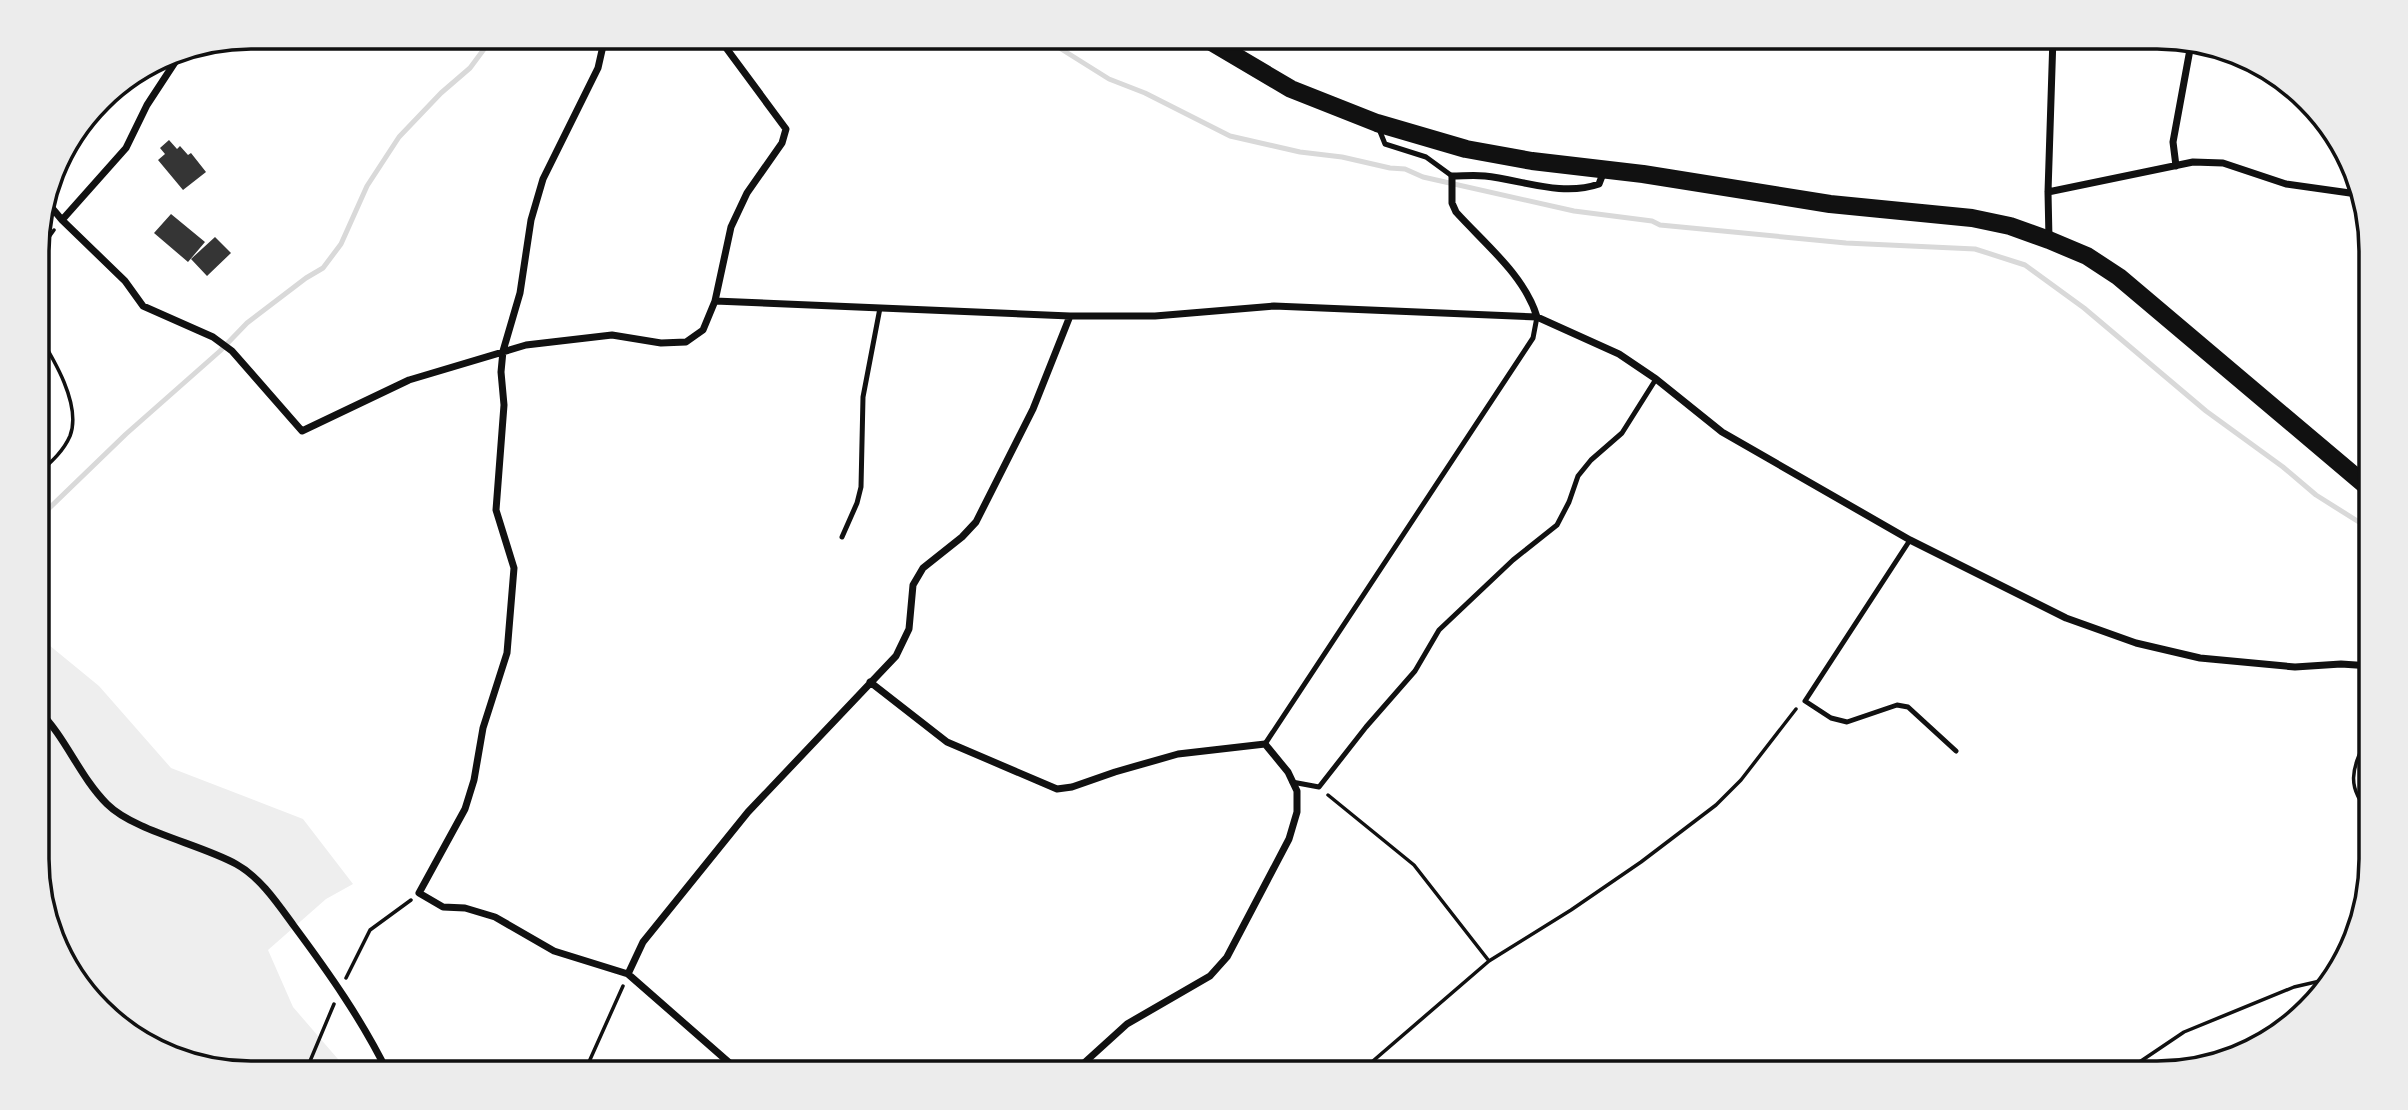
<svg xmlns="http://www.w3.org/2000/svg" width="2408" height="1110" font-family="Ubuntu,sans-serif">
  <rect width="100%" height="100%" fill="#fff"/>
  <path fill="#eee" d="M38 636 99 686 171 768 303 819 353 884 326 899 268 950 293 1007 350 1073H251L169 1057 81 989 39 887Z"/>
  <g fill="none" stroke-linecap="round" stroke-linejoin="round">
    <path stroke="#d9d9d9" stroke-width="5" d="M1042 37 1109 79 1145 93 1230 136 1300 152 1342 157 1390 168 1405 169 1423 177 1574 211 1652 221 1660 225 1846 243 1975 249 2025 265 2084 308 2206 411 2283 467 2316 495 2370 529
      M38 519 126 434 220 351 247 323 306 278 323 268 341 244 367 186 399 137 441 93 470 68 493 37"/>
  </g>
  <path fill="#353535" d="M169 140 177 149 180 146 188 155 191 153 206 172 183 190 158 160 165 154 160 148Z
    M171 214 205 242 188 262 154 233Z
    M215 237 231 253 207 276 191 259Z"/>
  <g fill="none" stroke-linecap="round" stroke-linejoin="round">
    <path stroke="#111" stroke-width="3.5" d="M37 254 54 230
      M37 332C53 358 82 405 70 436 63 452 50 463 38 474
      M2371 727C2357 762 2340 782 2371 814
      M1328 795 1414 865 1489 961
      M346 978 370 930 411 900
      M305 1073 334 1004
      M584 1073 623 986
      M1359 1073 1489 961 1571 910 1641 862 1716 805 1741 780 1796 709
      M2133 1073 2138 1063 2184 1032 2294 987 2333 978"/>
    <path stroke="#111" stroke-width="5" d="M1379 129 1385 144 1426 157 1452 176
      M842 537 857 503 861 487 863 397 880 308
      M1910 540 1805 701 1831 718 1847 722 1897 705 1908 707 1956 751
      M1265 744 1533 338 1537 317
      M1292 782 1319 787 1366 727 1415 671 1439 630 1513 560 1557 525 1569 502 1578 476 1591 460 1622 433 1656 379"/>
    <path stroke="#111" stroke-width="7" d="M605 37 598 68 543 179 531 220 520 293 503 351 501 372 504 405 496 510 514 568 507 653 483 728 474 780 465 809 419 893 443 907 465 908 495 917 554 951 628 974 741 1073
      M2176 166 2173 142 2191 44
      M2048 192 2193 162 2223 163 2286 184 2357 194
      M47 202 62 220 125 281 143 306 213 337 232 351 302 431 409 380 526 345 612 335 661 343 686 342 703 330 715 301 731 227 747 193 782 143 786 129 718 37
      M62 220 126 148 147 105 183 50
      M2049 239 2048 192 2053 37
      M715 301 1070 316H1155L1274 306 1537 317 1619 354 1656 379 1722 432 1910 540 2066 618 2136 643 2200 658 2295 667 2341 664 2371 666
      M1537 317C1525 276 1485 244 1456 212L1452 203V176C1463 176 1474 175 1485 176 1522 180 1562 197 1599 184L1604 171
      M870 682 947 742 1057 789 1072 787 1115 772 1178 754 1265 744 1288 772 1297 791V812L1289 839 1227 957 1210 976 1127 1024 1073 1073
      M38 710C66 737 79 776 107 804 134 831 200 844 236 864 260 877 278 904 294 926 329 973 362 1020 388 1073
      M628 974 643 942 748 812 896 656 909 629 913 585 923 568 962 537 976 522 1033 409 1070 316"/>
    <path stroke="#111" stroke-width="18" d="M1203 37 1291 89 1377 123 1466 149 1532 161 1643 174 1830 204 1972 218 2010 226 2049 240 2087 256 2119 277 2370 489"/>
  </g>
  <path d="M0 0H2408V1110H0ZM251 49H2157A202 202 0 0 1 2359 251V859A202 202 0 0 1 2157 1061H251A202 202 0 0 1 49 859V251A202 202 0 0 1 251 49Z" fill="#ececec" fill-rule="evenodd"/>
  <path fill="none" stroke="#111" stroke-width="3.5" d="M251 49H2157A202 202 0 0 1 2359 251V859A202 202 0 0 1 2157 1061H251A202 202 0 0 1 49 859V251A202 202 0 0 1 251 49Z"/>
</svg>
